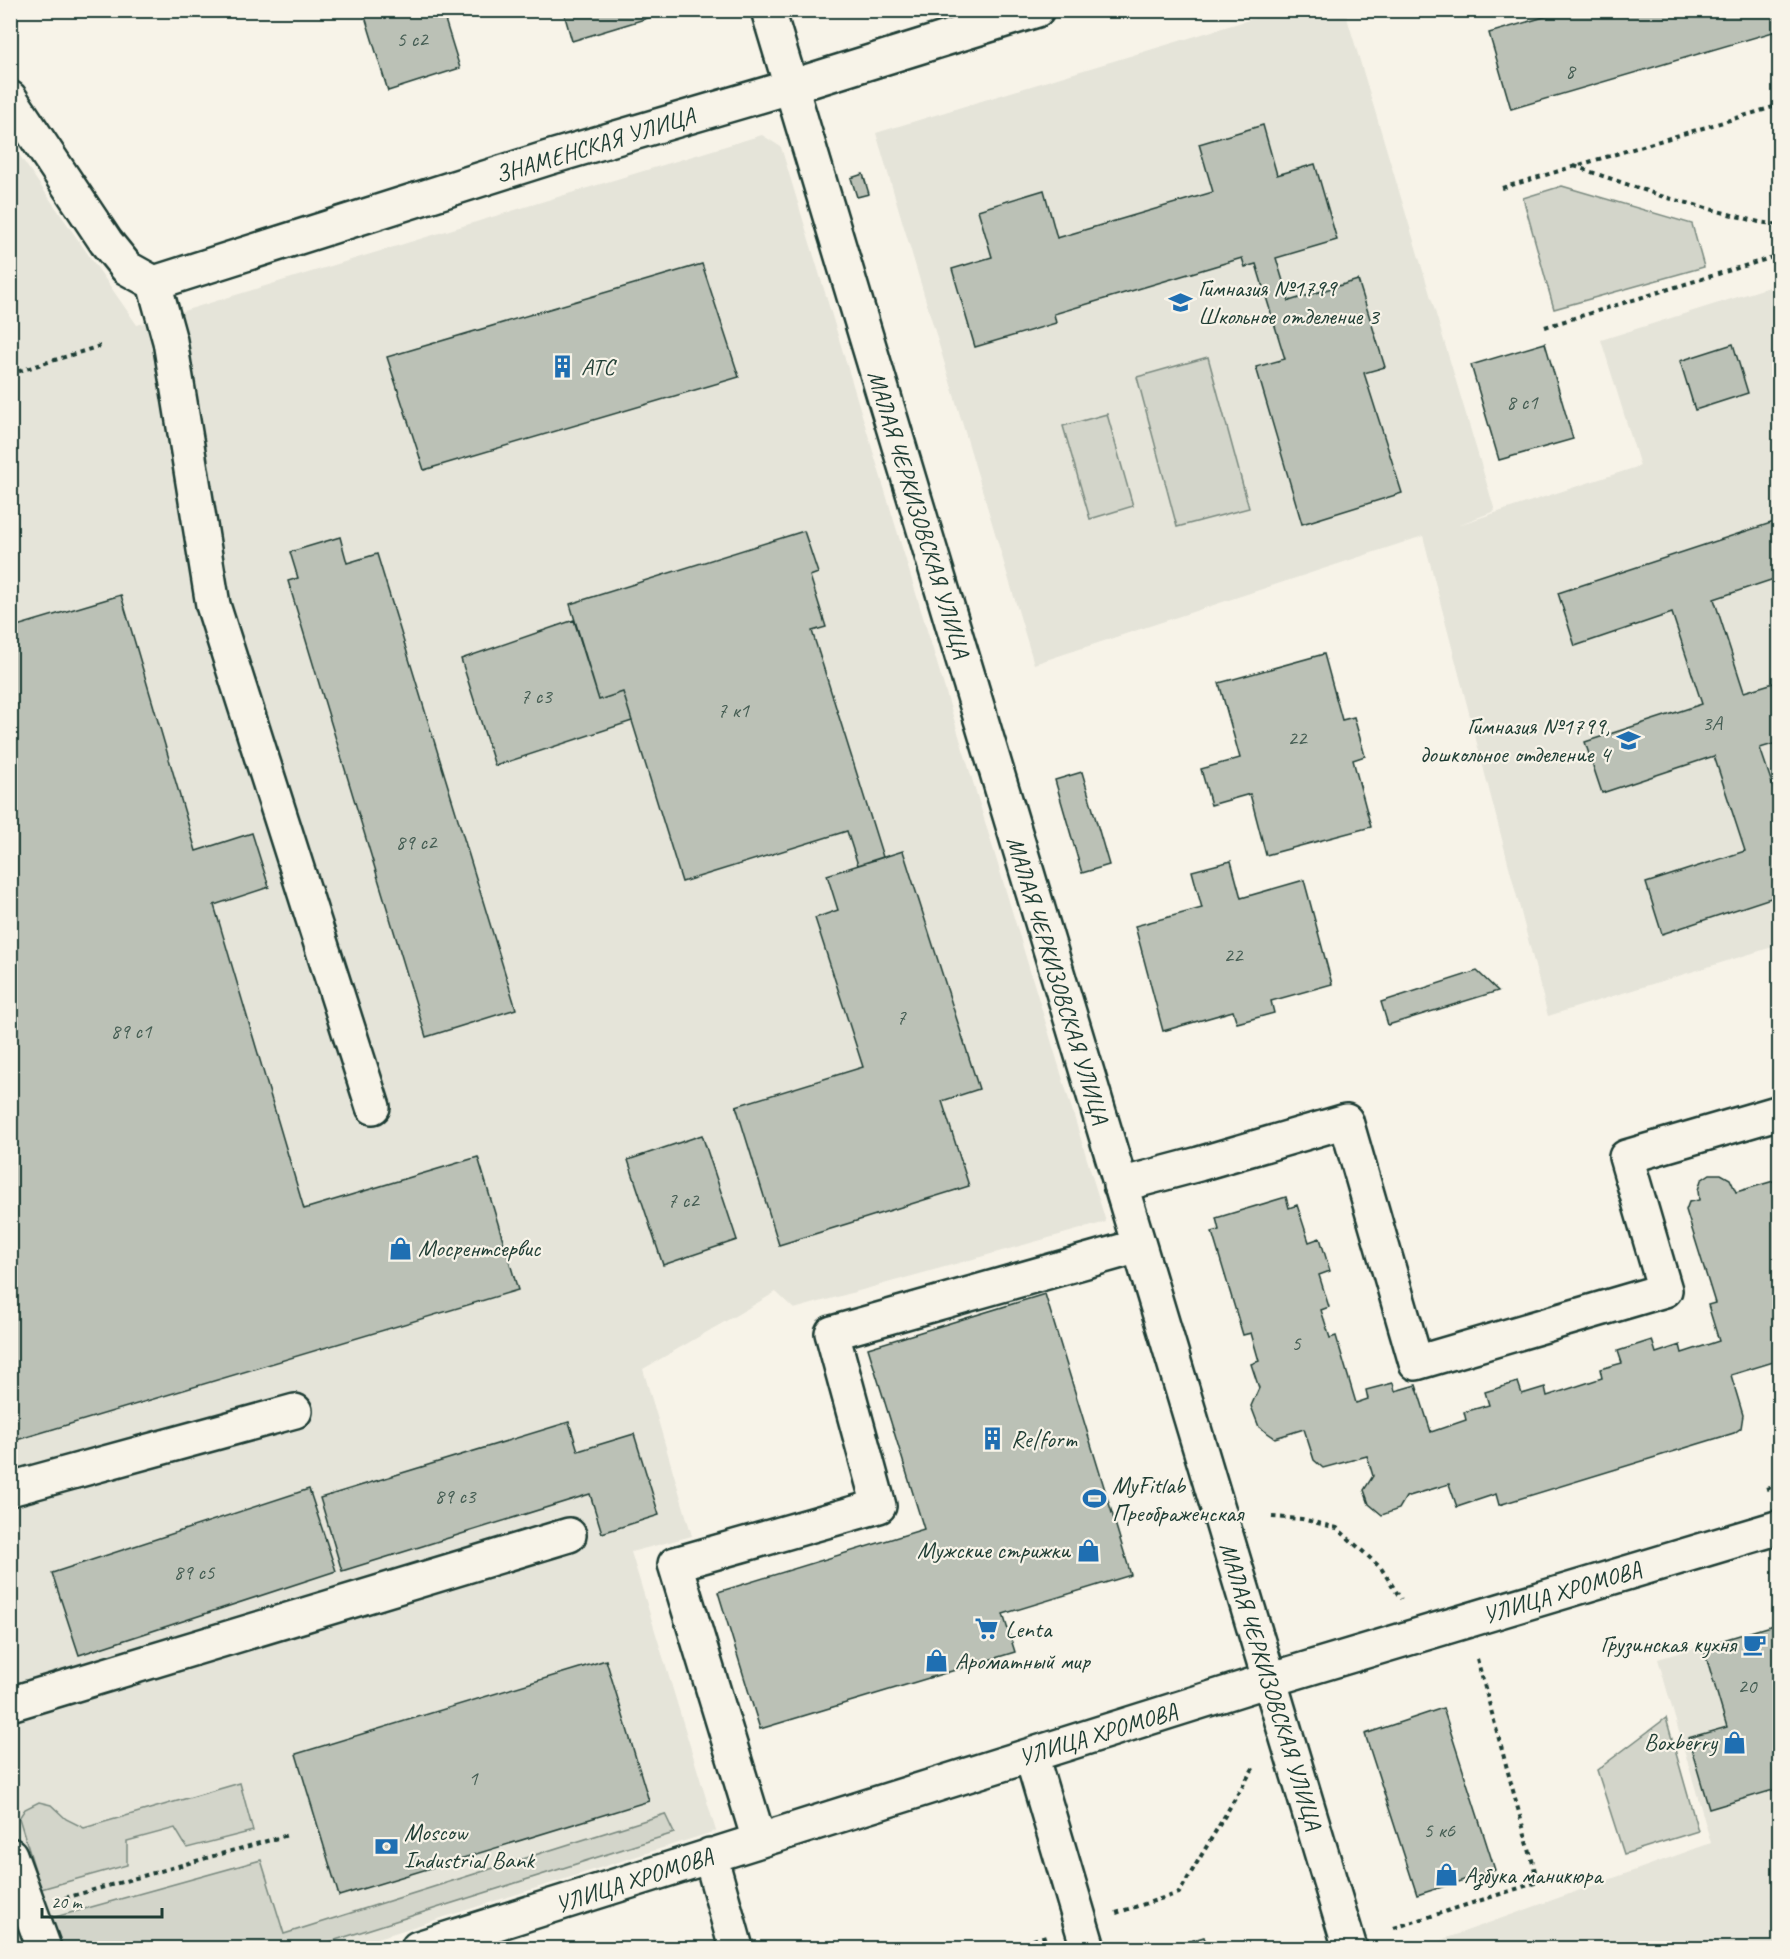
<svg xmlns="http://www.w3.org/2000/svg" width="1790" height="1959" font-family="Caveat,sans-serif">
  <rect width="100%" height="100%" fill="#f7f3e8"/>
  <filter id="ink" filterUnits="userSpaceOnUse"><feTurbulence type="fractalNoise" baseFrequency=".0167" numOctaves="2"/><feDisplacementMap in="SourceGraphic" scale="12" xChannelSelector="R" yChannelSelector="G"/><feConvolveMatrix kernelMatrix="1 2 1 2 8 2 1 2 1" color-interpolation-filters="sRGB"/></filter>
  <g filter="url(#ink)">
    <path fill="#e5e4d9" d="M1278 11H1345L1495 511 1458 525 1640 466 1601 340 1779 284V945L1548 1016 1423 536 1034 664 876 133Z
      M762 135 781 147 1106 1222 794 1309 776 1292 643 1369 692 1536 631 1552 716 1831 347 1948H11V143L137 325Z
      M1779 1623V1948H1419L1711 1843 1658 1659Z"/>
    <path fill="#d3d5ca" stroke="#79897f" stroke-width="1.5" d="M1562 186 1692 224 1704 267 1554 309 1523 198Z
      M1208 357 1249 508 1177 527 1137 377Z
      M1107 414 1133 506 1090 519 1063 426Z
      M1666 1718 1698 1831 1624 1854 1597 1770Z
      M240 1783 253 1831 187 1848 175 1828 127 1841V1865L41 1889 19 1818 25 1809 39 1802 51 1805 66 1819 84 1828Z
      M665 1814 674 1833 310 1948H58L48 1919 261 1860 284 1934Z"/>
    <path fill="#bbc1b6" stroke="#1f3d34" stroke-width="1.5" d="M363 10H442L460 68 388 91Z
      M563 10H657L658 15 572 41Z
      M1568 10H1780V30L1511 109 1489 33Z
      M1263 125 1277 175 1315 164 1337 240 1276 258 1289 301 1358 280 1385 367 1364 373 1402 493 1302 524 1256 367 1285 359 1256 264 1245 267 1242 258 1054 314 1056 323 975 347 952 269 992 257 978 210 1044 190 1057 238 1213 192 1199 144Z
      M863 174 869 194 857 197 851 178Z
      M702 264 739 377 424 470 387 357Z
      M1545 343 1573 439 1499 460 1471 365Z
      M1733 344 1748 393 1695 410 1680 361Z
      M1780 520V577L1714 599 1744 692 1780 681V742L1760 748 1780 807V895L1662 934 1646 883 1745 851 1714 756 1602 793 1585 742 1702 704 1672 613 1575 646 1558 593Z
      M804 531 818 573 810 576 826 627 812 631 883 857 858 865 847 831 682 882 623 692 599 700 570 604Z
      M340 537 347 563 377 554 516 1009 426 1037 288 581 298 578 290 552Z
      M121 595 196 851 252 833 269 887 214 905 304 1209 478 1157 518 1290 10 1442V628Z
      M574 620 599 700 623 692 632 721 495 766 461 659Z
      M1324 654 1342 720 1354 717 1365 756 1353 760 1371 827 1266 855 1250 794 1211 805 1201 769 1240 758 1219 683Z
      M1082 772 1109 865 1082 873 1055 780Z
      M903 851 979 1089 942 1101 969 1186 779 1245 736 1106 863 1067 815 918 838 910 827 875Z
      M1231 861 1241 898 1304 880 1332 984 1271 1001 1274 1013 1237 1023 1233 1011 1163 1031 1135 926 1202 908 1192 871Z
      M1477 971 1498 991 1388 1025 1381 1002Z
      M702 1135 737 1240 663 1265 628 1160Z
      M1710 1174H1721L1730 1179 1736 1192 1777 1180 1780 1189V1360L1731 1375 1743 1415 1741 1428 1734 1433 1499 1505 1496 1494 1457 1507 1449 1484 1406 1497 1399 1509 1382 1515 1369 1504 1364 1490 1373 1476 1367 1456 1323 1468 1314 1460 1304 1429 1275 1438 1259 1427 1251 1406 1259 1388 1251 1364 1259 1361 1251 1333 1243 1335 1212 1232 1219 1230 1216 1218 1286 1197 1289 1208 1297 1205 1309 1242 1320 1238 1330 1271 1319 1275 1329 1307 1321 1310 1330 1338 1336 1336 1356 1403 1368 1399 1366 1390 1393 1383 1395 1391 1416 1385 1431 1432 1466 1420 1464 1412 1489 1405 1485 1392 1518 1382 1522 1394 1545 1387 1547 1396 1602 1378 1600 1369 1622 1363 1618 1351 1652 1340 1656 1353 1680 1345 1682 1353 1719 1341 1708 1305 1715 1303 1686 1210 1689 1202 1699 1200 1698 1190 1701 1180Z
      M1045 1294 1131 1575 1003 1614 1015 1652 760 1729 718 1592 924 1529 868 1348Z
      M569 1422 578 1451 634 1434 659 1515 602 1533 590 1494 342 1571 320 1498Z
      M309 1489 336 1571 79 1655 52 1573Z
      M1780 1623V1788L1709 1809 1688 1738 1727 1727 1703 1646Z
      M606 1660 649 1801 339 1896 296 1754Z
      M1443 1708 1495 1870 1417 1895 1365 1734Z
      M1204 1937 1208 1948H1166Z"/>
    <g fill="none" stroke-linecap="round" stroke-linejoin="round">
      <defs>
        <path id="minor" d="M768 10 1350 1948
          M10 98 106 242 127 268 154 283
          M154 283 548 158 790 87 1037 10
          M154 283 170 341 213 605 373 1107
          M1120 1185 1199 1164 1346 1121 1416 1363 1665 1290 1626 1157 1780 1112
          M10 1489 295 1411
          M10 1704 569 1535
          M1031 1755 1088 1948
          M759 1840 675 1564 879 1506 832 1333 1139 1246
          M10 1855 44 1948
          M710 1855 736 1948
          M418 1948 1269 1680 1780 1527"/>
      </defs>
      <use href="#minor" stroke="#1f3d34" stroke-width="38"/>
      <path stroke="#1f3d34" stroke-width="4" stroke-dasharray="4.5 4.5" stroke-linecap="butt" d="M1574 166 1661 196 1759 222 1780 225
        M1502 188 1780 105
        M1545 327 1780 255
        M10 374 103 345
        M1766 1489 1780 1485
        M1272 1517 1302 1519 1337 1528 1381 1568 1401 1599
        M65 1898 288 1835
        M1116 1913 1179 1893 1255 1765
        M1394 1928 1538 1882 1476 1655
        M1007 1948 1046 1936"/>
      <use href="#minor" stroke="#f7f3e8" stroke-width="33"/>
    </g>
  </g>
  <defs>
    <symbol id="school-bare" viewBox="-9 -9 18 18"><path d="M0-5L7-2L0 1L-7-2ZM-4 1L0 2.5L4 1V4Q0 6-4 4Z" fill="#1f6fb2" stroke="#f7f3e8" stroke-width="2.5" paint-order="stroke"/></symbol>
    <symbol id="building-bare" viewBox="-9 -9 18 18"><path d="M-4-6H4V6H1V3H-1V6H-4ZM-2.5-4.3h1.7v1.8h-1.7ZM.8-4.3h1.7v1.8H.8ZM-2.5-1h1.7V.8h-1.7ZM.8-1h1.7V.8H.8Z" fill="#1f6fb2" stroke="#f7f3e8" stroke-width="2.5" paint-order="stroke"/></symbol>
    <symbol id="shop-bare" viewBox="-9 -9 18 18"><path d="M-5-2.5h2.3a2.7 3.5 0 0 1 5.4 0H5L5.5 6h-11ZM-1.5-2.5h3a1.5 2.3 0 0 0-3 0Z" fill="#1f6fb2" stroke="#f7f3e8" stroke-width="2.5" paint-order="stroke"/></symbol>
    <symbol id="stadium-bare" viewBox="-9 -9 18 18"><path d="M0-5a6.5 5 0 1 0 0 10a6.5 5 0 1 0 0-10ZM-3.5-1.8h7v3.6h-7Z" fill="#1f6fb2" stroke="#f7f3e8" stroke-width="2.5" paint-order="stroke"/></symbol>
    <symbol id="supermarket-bare" viewBox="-9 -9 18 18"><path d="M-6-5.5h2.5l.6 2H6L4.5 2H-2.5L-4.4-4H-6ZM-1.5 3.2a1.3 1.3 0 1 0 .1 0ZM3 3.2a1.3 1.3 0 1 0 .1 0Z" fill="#1f6fb2" stroke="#f7f3e8" stroke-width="2.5" paint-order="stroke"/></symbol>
    <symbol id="cafe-bare" viewBox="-9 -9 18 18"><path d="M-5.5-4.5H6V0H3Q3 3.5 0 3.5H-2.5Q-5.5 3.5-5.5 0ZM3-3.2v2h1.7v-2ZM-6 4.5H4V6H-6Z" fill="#1f6fb2" stroke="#f7f3e8" stroke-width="2.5" paint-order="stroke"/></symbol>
    <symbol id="bank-bare" viewBox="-9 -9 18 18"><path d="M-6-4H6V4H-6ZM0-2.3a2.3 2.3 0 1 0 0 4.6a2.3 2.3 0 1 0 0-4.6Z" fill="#1f6fb2" stroke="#f7f3e8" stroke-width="2.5" paint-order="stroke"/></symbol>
  </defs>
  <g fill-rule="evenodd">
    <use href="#school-bare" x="1164" y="286" width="33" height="33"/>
    <use href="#building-bare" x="546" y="350" width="33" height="33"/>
    <use href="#school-bare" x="1612" y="724" width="33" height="33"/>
    <use href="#shop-bare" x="384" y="1232" width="33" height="33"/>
    <use href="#building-bare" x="976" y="1422" width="33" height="33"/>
    <use href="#stadium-bare" x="1078" y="1482" width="33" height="33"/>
    <use href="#shop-bare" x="1072" y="1534" width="33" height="33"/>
    <use href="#supermarket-bare" x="970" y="1612" width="33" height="33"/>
    <use href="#cafe-bare" x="1738" y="1628" width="33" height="33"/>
    <use href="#shop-bare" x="920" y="1644" width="33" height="33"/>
    <use href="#shop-bare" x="1718" y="1726" width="33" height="33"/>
    <use href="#bank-bare" x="370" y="1830" width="33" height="33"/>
    <use href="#shop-bare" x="1430" y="1858" width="33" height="33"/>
  </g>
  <g text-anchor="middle" stroke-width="4.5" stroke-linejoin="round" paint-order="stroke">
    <g font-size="21" fill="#465e54">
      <text x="412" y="46">5 с2</text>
      <text x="1570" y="78">8</text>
      <text x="1522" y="409">8 с1</text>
      <text x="536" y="703">7 с3</text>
      <text x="733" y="717">7 к1</text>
      <text x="1712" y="730">3А</text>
      <text x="1297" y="745">22</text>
      <text x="416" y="849">89 с2</text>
      <text x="1233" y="962">22</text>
      <text x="901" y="1024">7</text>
      <text x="131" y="1038">89 с1</text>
      <text x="683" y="1207">7 с2</text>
      <text x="1296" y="1350">5</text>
      <text x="455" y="1503">89 c3</text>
      <text x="194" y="1579">89 с5</text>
      <text x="1747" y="1693">20</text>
      <text x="473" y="1785">1</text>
      <text x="1439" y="1837">5 к6</text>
    </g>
    <g font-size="24" fill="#1f3d34" stroke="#f7f3e8">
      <text transform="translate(595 145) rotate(-17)" y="8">ЗНАМЕНСКАЯ УЛИЦА</text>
      <text transform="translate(919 514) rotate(73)" y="8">МАЛАЯ ЧЕРКИЗОВСКАЯ УЛИЦА</text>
      <text transform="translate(1058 980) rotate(73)" y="8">МАЛАЯ ЧЕРКИЗОВСКАЯ УЛИЦА</text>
      <text transform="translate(1562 1592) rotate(-17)" y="8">УЛИЦА ХРОМОВА</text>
      <text transform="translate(1271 1686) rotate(73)" y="8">МАЛАЯ ЧЕРКИЗОВСКАЯ УЛИЦА</text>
      <text transform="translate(1098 1734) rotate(-17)" y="8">УЛИЦА ХРОМОВА</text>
      <text transform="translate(634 1880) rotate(-18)" y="8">УЛИЦА ХРОМОВА</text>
    </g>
    <g font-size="24" fill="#1f3d34" stroke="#f7f3e8" text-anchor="start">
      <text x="1198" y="296">Гимназия №1799<tspan x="1198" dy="28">Школьное отделение 3</tspan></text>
      <text x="581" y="375">АТС</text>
      <text x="1610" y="734" text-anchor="end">Гимназия №1799,<tspan x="1610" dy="28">дошкольное отделение 4</tspan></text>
      <text x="418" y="1256">Мосрентсервис</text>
      <text x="1011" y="1447">Re|form</text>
      <text x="1112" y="1493">MyFitlab<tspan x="1112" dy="28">Преображенская</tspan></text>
      <text x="1070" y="1558" text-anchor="end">Мужские стрижки</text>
      <text x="1005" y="1637">Lenta</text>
      <text x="1736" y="1652" text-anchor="end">Грузинская кухня</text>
      <text x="955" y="1669">Ароматный мир</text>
      <text x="1717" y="1750" text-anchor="end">Boxberry</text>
      <text x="404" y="1840">Moscow<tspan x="404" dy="28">Industrial Bank</tspan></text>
      <text x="1464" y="1883">Азбука маникюра</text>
    </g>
  </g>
  <rect width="1790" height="1959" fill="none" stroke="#f7f3e8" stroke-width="36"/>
  <rect x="18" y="18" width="1754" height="1923" fill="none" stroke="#1f3d34" stroke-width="2" filter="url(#ink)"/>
  <path d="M42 1908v9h120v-9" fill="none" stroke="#1f3d34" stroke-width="3"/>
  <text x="51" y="1908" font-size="18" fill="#1f3d34" stroke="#f7f3e8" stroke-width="4.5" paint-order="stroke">20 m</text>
</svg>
